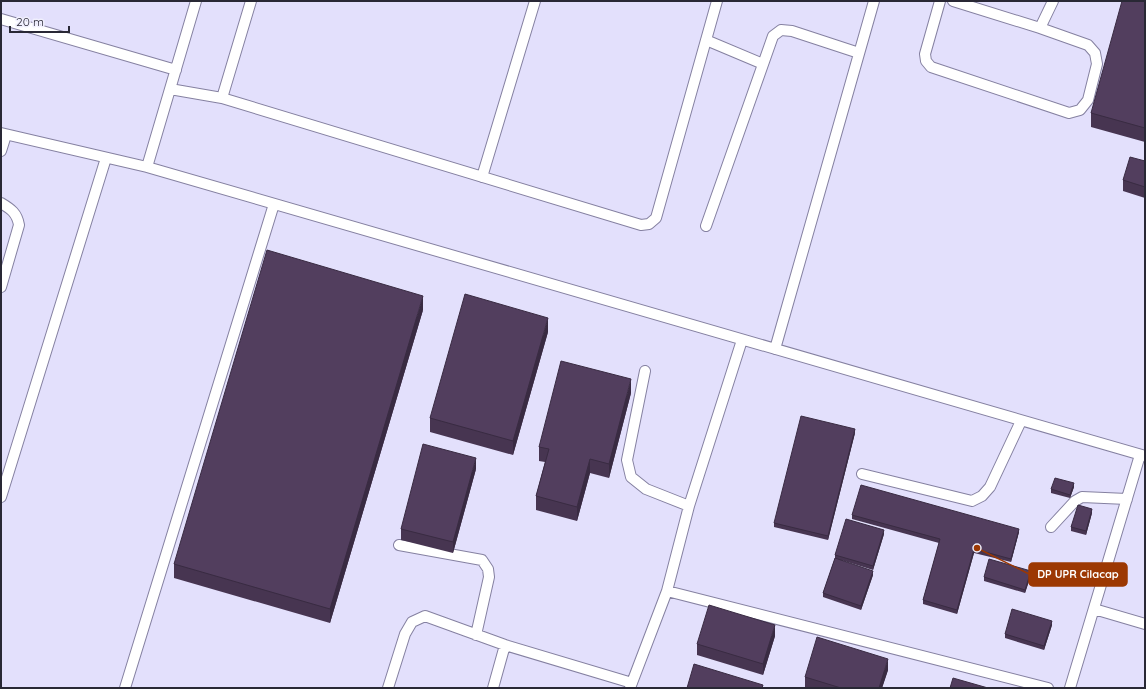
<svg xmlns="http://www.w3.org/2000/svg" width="1146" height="689" font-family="Quicksand,sans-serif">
  <rect width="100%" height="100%" fill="#e3e0fc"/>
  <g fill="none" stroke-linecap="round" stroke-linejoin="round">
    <defs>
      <path id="lane" d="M940 1 925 54 926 61 931 67 1069 113 1080 110 1088 100 1097 64 1095 53 1088 45 1040 28 953 1
        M1 19 176 70
        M1040 28 1053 1
        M706 40 763 64
        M170 89 222 98 641 225 649 224 656 218 717 1
        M222 98 251 1
        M1 133 147 167 1145 456
        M1 151 6 135
        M147 167 196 1
        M482 177 535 1
        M1 203C11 209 17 213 19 225L1 287
        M706 226 773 36 781 30 792 31 859 53
        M775 349 874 1
        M645 371 627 460 631 477 646 489 689 506
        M862 474 972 501 982 496 990 487 1021 421
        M1 497 106 158
        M1051 527 1075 501 1082 497 1127 499
        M399 545 482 560 488 569 489 577 476 635
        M667 591 1048 688
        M1094 609 1145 624
        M125 688 274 204
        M388 688 405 634 412 622 425 616 505 645 632 683
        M493 688 505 645
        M630 688 667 591 689 506 742 340
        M1070 688 1140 455"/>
    </defs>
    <use href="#lane" stroke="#8581a1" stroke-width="12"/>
    <use href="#lane" stroke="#fff" stroke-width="10"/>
  </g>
  <path fill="#473551" d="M1145 1V142L1091 127V113Z
    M1145 161V198L1123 191V180Z
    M423 310 330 623 174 578V564Z
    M548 332 513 455 430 432V418Z
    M631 393 609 478 590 473 577 521 536 510V496L545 462 539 461V447Z
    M855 433 828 540 774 527V523Z
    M476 469 453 553 401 540V529Z
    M1074 487 1070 498 1051 493V489Z
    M1092 513 1086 535 1071 531V527Z
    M852 515 1019 532 1011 562 974 553 957 614 923 604V600L939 543 852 519Z
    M884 534 873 570 841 560 873 575 861 610 823 597V593L835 558V555Z
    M1031 575 1025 593 984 581V577Z
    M1052 625 1044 650 1005 638V634Z
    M775 636 763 675 697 655V644Z
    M888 670 882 688H805V677Z"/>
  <path fill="#392b42" d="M423 296V310L330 623V609Z
    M548 318V332L513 455V441Z
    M631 379V393L609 478V464Z
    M855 429V433L828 540V536Z
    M476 458V469L453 553V542Z
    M590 459V473L577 521V507Z
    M1074 483V487L1070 498V495Z
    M1092 509V513L1086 535V531Z
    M1019 529V532L1011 562V559Z
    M884 530V534L873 570V566Z
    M974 549V553L957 614V610Z
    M873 571V575L861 610V606Z
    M1031 571V575L1025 593V590Z
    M1052 621V625L1044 650V646Z
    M775 625V636L763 675V664Z
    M888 659V670L882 688H879Z"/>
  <path fill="#523e5e" stroke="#392b42" d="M1122 1H1145V128L1091 113Z
    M1130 157 1145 161V187L1123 180Z
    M267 250 423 296 330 609 174 564Z
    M465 294 548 318 513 441 430 418Z
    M561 361 631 379 609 464 590 459 577 507 536 496 549 449 539 447Z
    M801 416 855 429 828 536 774 523Z
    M423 444 476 458 453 542 401 529Z
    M1055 478 1074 483 1070 495 1051 489Z
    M861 485 1019 529 1011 559 974 549 957 610 923 600 940 539 852 515Z
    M1078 505 1092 509 1086 531 1071 527Z
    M846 519 884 530 873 566 835 555Z
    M835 558 873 571 861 606 823 593Z
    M989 559 1031 571 1025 590 984 577Z
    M709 605 775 625 763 664 697 644Z
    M1012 609 1052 621 1044 646 1005 634Z
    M817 637 888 659 879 688H841L805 677Z
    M694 664 763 685 762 688H687Z
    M953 678 988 688H950Z"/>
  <path fill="none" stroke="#9c3803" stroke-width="1.5" d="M977 548L1029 574"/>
  <circle fill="#9c3803" stroke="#f0effd" stroke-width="1.5" cx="977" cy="548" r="4"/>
  <rect fill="#9c3803" stroke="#9c3803" stroke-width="1.5" x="1029" y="563" width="98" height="23" rx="4"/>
  <g font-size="11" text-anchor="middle" font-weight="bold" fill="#fff">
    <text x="1078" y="578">DP UPR Cilacap</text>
  </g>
  <rect width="1146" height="689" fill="none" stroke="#292835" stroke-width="4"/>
  <path d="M10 26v6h59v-6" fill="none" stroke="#292835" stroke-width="2"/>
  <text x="16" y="26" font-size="12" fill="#292835" stroke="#f0effd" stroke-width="3" paint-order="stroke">20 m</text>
</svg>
